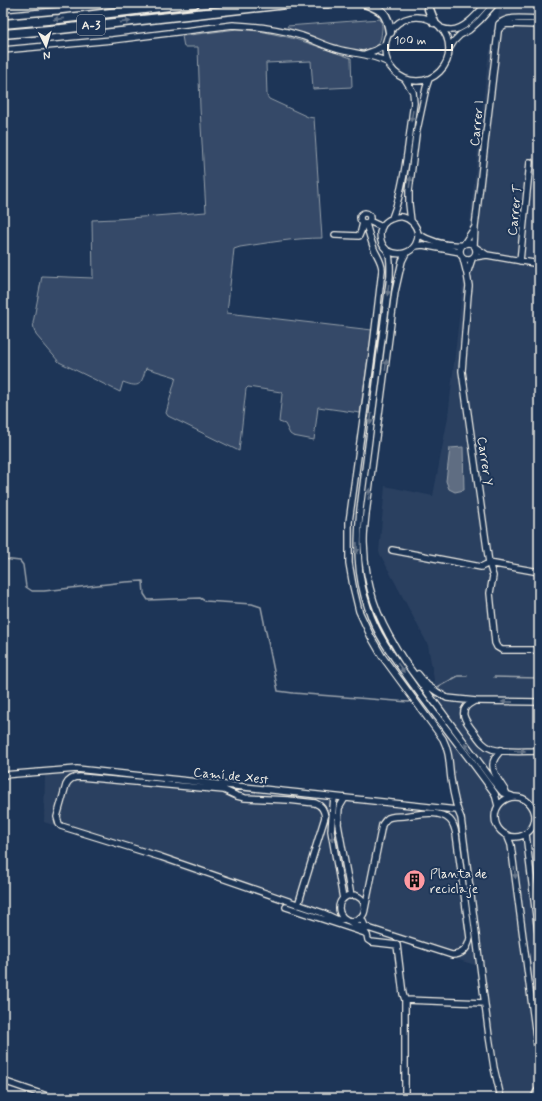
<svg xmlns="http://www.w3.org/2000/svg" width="542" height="1101" font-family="Mynerve,sans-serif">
  <rect width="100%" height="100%" fill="#1d3557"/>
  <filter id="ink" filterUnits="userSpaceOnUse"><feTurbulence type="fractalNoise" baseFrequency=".025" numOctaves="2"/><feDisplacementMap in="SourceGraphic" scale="8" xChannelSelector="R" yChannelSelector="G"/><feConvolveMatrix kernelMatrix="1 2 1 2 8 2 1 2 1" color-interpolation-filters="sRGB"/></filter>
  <g filter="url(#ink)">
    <path fill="#2a4060" d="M3 3H121L56 10 3 14Z
      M501 3H539V1098H504L490 1021 463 817 455 789 450 749 435 685 428 645 379 552 385 486 433 496 448 417 488 59Z
      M72 773 223 789 436 810 459 818 478 966 334 920 242 888 190 873 44 822 45 775Z"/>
    <path fill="#354a67" stroke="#949ea8" d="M380 19C383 25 382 30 381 37 380 44 373 49 366 50 350 54 306 35 289 29L287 26Z
      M237 29C250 30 262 31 274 34 300 39 325 49 351 58L352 87 313 89 311 61 266 63 267 96 269 99 308 117 314 118 322 238C294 238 267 243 240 247L234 249 227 313 372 330 360 413 318 407 314 440 293 436 290 434 285 424 279 422 282 394 281 392 248 387 246 389 239 451 168 416 166 413 176 377 146 368C141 384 141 389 123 382L120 392 59 362 36 335 34 329 33 323 42 276 93 278 92 220 116 219 206 212 200 108 198 47H184L182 36Z"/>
    <path fill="#5e6d82" stroke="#9aa2ab" d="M463 447 464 490 455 492 449 489 446 481 450 448Z"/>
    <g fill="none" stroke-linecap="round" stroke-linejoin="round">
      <path stroke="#9aa2ab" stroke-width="1.5" d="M3 559 20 561 23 565 26 587 32 591H44L125 582 143 581 144 594 148 600 200 598 205 601 252 604 261 607 277 686 278 691 293 693 409 702 426 693
        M494 677 539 678
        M434 689 458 676H467"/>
      <defs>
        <path id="minor" d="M3 9 68 3
          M385 49a32 32 0 1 1 64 0a32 32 0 1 1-64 0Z
          M441 28C444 29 448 30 451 30 465 30 479 12 487 3
          M498 31 500 28 506 24 539 25
          M449 49 454 41 460 35 469 30 480 20 495 3
          M3 50 112 40 233 25C257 26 279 29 302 36 314 40 325 46 337 49 354 54 369 53 387 62
          M365 54 376 50 385 45
          M360 218a5 5 0 1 1 10 0a5 5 0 1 1-10 0Z
          M392 218C406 182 408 141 414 103L413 92 405 79
          M369 221 382 227
          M411 221 409 204V191L416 135 426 88 429 79
          M366 223C368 232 371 240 374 249 377 256 382 262 382 270L373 347 349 522V563L353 586 359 611 371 637 382 656 443 739C450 753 449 764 451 779 453 792 455 806 461 818L489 1036 494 1068 499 1089 501 1098
          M475 227 499 24C509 15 526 19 539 19
          M418 234C431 242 447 246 462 245
          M335 235 359 236 361 231 363 223
          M460 251a8 8 0 1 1 16 0a8 8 0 1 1-16 0Z
          M464 244 475 227 474 245
          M415 246 423 245 460 252
          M388 251C414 263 429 232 408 219 403 216 397 216 391 219 385 221 381 227 380 233 380 238 381 243 384 247 386 249 387 250 388 252 391 259 390 269 390 276L360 509C357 544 356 574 368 608 377 637 397 662 414 686 441 723 469 757 495 794L498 806
          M406 253 402 261 395 292 366 514C365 523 364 532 364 541 364 547 365 554 365 560 370 601 382 627 405 662L493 781 503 793 512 796
          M487 255 539 264
          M474 257 487 255 475 247
          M463 258 467 274 472 259
          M520 261 530 162
          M467 274 469 286 468 295 462 371 489 563 493 576 490 593 495 643 497 647 502 650H539
          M392 550 481 567 489 563
          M489 563 539 572
          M418 674 427 685 437 692 447 698 476 701 539 702
          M473 702C456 710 466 722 474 732 479 739 483 746 492 749 507 753 524 751 539 751
          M501 750C499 753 496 756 495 758 488 769 501 783 506 792
          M3 775 77 769 457 810
          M495 817a20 20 0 1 1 40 0a20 20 0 1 1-40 0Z
          M334 797 331 831 343 899
          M345 798 339 808 338 824 351 896
          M526 834 539 941
          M507 835 511 845 539 1060
          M339 908a13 13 0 1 1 26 0a13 13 0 1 1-26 0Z
          M298 905 325 817C324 810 322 806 315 803L288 800 245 798 237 796 224 790 80 777C73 777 69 779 66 785L57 817 59 824 61 826 161 857 323 913 338 920 344 919
          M286 907 365 933 367 935 368 940 371 942 397 945 403 994 405 1000
          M361 917 365 926 371 929 452 955C463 955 468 948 470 938L456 834C455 829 454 824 450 820 439 809 418 814 404 816 399 816 393 816 388 818 385 820 384 822 382 825L365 909
          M349 921 355 925 367 929
          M3 1081 50 1097H112L125 1098
          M405 1098V1000L484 1003
          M534 1098 536 1093 539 1089"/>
        <path id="highway" d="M323 3H328
          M365 3C383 10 387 13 390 32
          M429 3V9L434 22
          M3 24 59 19 195 3
          M3 34 61 29 295 3"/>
      </defs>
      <use href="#minor" stroke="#f4f1e8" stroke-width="8"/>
      <use href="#highway" stroke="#f4f1e8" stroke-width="11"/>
      <use href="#minor" stroke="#1d3557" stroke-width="5.5"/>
      <use href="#highway" stroke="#1d3557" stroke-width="8"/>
    </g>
    <defs><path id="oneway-solid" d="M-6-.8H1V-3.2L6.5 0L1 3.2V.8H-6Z"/></defs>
    <g fill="#68778a">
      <use href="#oneway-solid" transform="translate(59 19) rotate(174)"/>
      <use href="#oneway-solid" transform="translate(125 22) rotate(-6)"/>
      <use href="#oneway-solid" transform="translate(412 116) rotate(99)"/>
      <use href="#oneway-solid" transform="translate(410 182) rotate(-83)"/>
      <use href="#oneway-solid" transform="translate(388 290) rotate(97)"/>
      <use href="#oneway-solid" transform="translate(386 365) rotate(-83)"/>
      <use href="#oneway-solid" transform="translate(371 419) rotate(97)"/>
      <use href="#oneway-solid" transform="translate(369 494) rotate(-83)"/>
      <use href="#oneway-solid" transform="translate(357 548) rotate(89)"/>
      <use href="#oneway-solid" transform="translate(401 668) rotate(54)"/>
      <use href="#oneway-solid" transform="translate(507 702) rotate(-179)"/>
      <use href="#oneway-solid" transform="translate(468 748) rotate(-127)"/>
      <use href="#oneway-solid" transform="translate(520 751) rotate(1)"/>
      <use href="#oneway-solid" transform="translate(332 836) rotate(82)"/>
      <use href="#oneway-solid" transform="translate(515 873) rotate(83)"/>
    </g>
  </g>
  <defs>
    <symbol id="building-disc" viewBox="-11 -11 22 22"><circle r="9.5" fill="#ff9aa2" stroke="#1d3557"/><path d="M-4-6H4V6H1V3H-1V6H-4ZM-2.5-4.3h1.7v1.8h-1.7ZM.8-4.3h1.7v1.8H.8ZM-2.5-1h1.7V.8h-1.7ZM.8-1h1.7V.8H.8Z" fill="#111"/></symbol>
  </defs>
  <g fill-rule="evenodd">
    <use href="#building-disc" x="402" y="868" width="25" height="25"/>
  </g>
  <g text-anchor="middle" stroke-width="4" stroke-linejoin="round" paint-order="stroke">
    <rect fill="#1d3557" stroke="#b4b9bc" stroke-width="1" x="77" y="15" width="28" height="20" rx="3"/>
    <g font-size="12" font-weight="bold" fill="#f4f1e8">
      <text x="91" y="29">A-3</text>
    </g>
    <g font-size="13" fill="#f4f1e8" stroke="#1d3557">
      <text transform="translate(476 123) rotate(-84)" y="5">Carrer I</text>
      <text transform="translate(514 210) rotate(-84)" y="5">Carrer T</text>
      <text transform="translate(486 461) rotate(82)" y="5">Carrer Y</text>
      <text transform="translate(231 775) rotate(6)" y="5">Camí de Xest</text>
    </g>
    <g font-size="13" fill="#f4f1e8" stroke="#1d3557" text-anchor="start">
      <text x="430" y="878">Planta de<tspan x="430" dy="15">reciclaje</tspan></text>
    </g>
  </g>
  <rect width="542" height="1101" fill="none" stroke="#1d3557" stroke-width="16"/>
  <rect x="8" y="8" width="526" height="1085" fill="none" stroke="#f4f1e8" stroke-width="1.5" filter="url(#ink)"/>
  <g transform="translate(46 46) rotate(175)" stroke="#1d3557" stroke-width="3" paint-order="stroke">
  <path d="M0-3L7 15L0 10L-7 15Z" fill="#f4f1e8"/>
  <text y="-6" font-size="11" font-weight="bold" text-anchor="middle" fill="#f4f1e8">N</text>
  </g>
  <path d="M388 44v6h64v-6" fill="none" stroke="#f4f1e8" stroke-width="2"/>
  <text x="394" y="44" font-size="12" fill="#f4f1e8" stroke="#1d3557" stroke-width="3" paint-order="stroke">100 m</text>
</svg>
